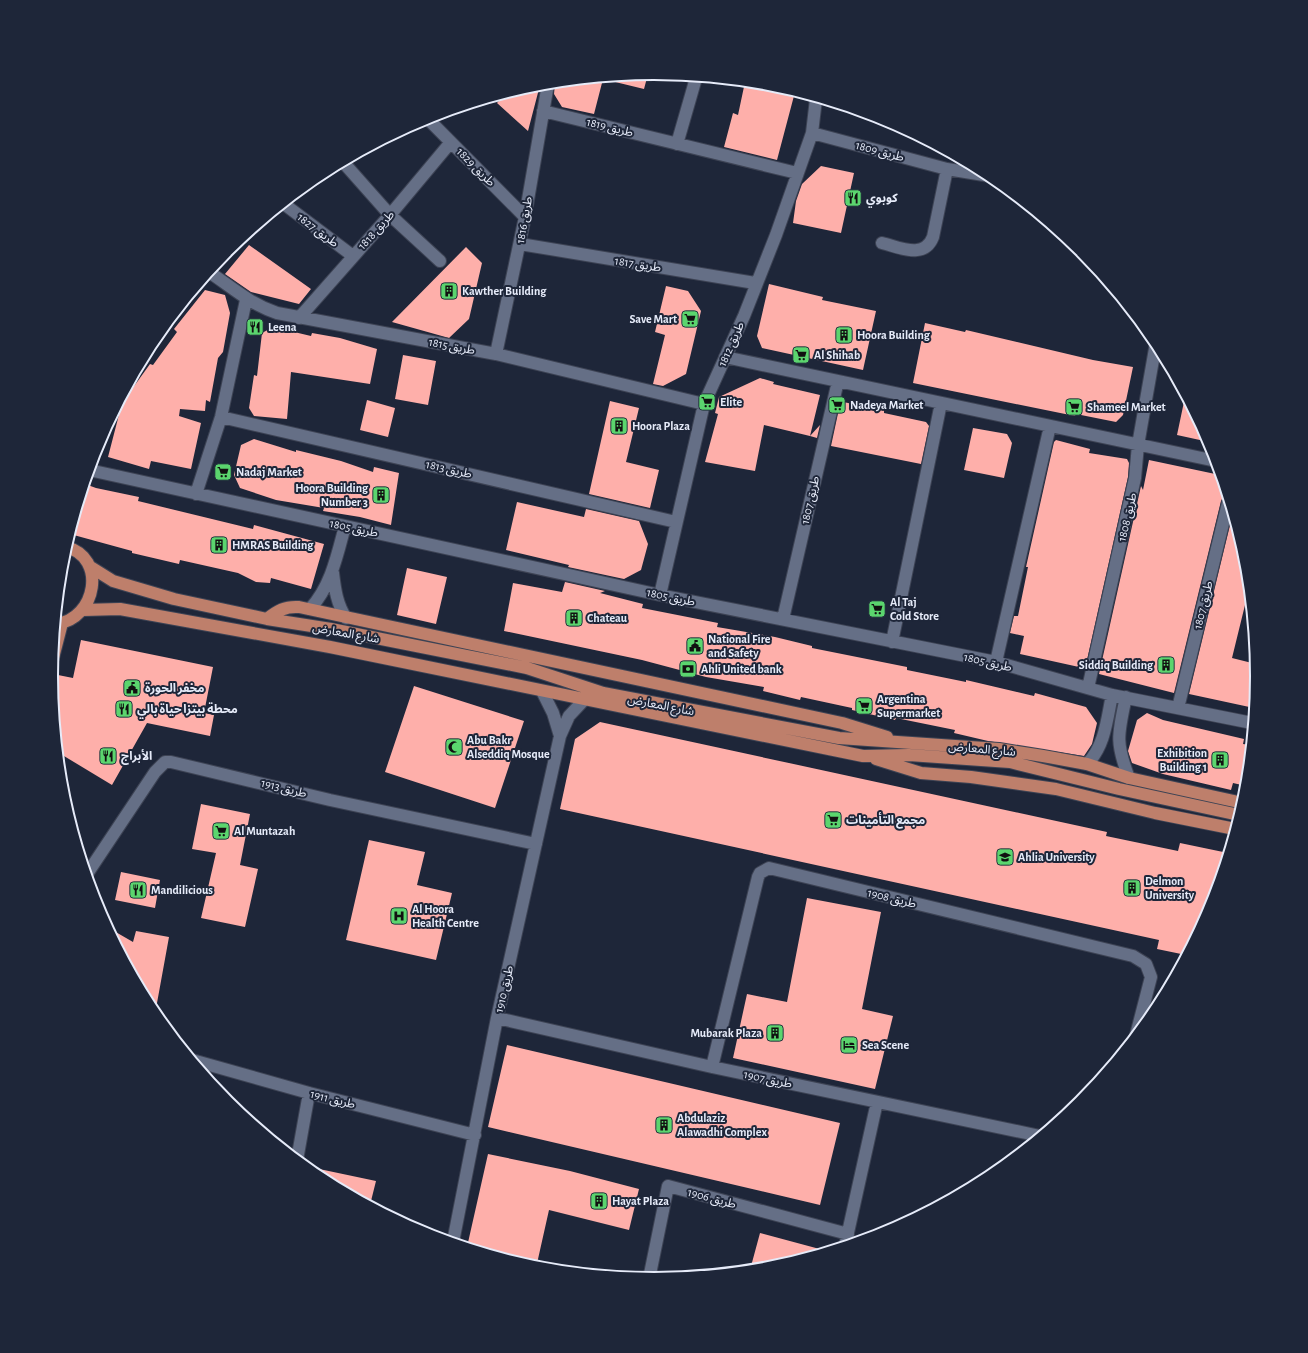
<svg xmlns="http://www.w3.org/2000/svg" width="1308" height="1353" font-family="'Alegreya Sans','Noto Sans Arabic',sans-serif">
  <rect width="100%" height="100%" fill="#1e2639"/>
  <path fill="#feafaa" d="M648 74 644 89 607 80V78Z
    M603 79 594 114 562 107 554 94 555 83Z
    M745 82 772 85 795 92 777 160 724 147 733 113 738 115Z
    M535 85H540L528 131 497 103 504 95Z
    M821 166 854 173 841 233 793 223 796 201 802 184Z
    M249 245 311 289 299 304 251 292 225 274Z
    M466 247 482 263 469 319 449 338 392 322Z
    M769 284 823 297 822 300 876 311 863 370 762 348 757 336Z
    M666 286 688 291 701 311 686 374 663 386 653 384 665 335 655 332Z
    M205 290 225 295 230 313 223 352 218 358 210 402 206 400 205 411 180 409 179 416 201 423 191 469 151 461 149 469 108 457 122 403 150 364 153 365 177 332 174 329Z
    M925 323 965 332 966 330 1093 360 1133 367 1123 415 1116 422 1076 414 1075 416 913 383Z
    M273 327 311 336 312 333 340 338 377 349 370 384 291 372 287 419 254 416 249 408 254 375 257 376 262 333Z
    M403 355 436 361 428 405 395 399Z
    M760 378 774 382 773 384 820 395 810 436 764 425 755 471 705 462 718 414 715 413 719 397Z
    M1185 397 1195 416 1209 442 1177 435Z
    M367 400 395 408 388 437 360 430Z
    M610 401 639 408 626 462 659 470 650 508 589 494Z
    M843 402 884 410V413L926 422 929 426 921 464 831 446 840 404Z
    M820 425 817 438 810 436Z
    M973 428 1007 434 1012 443 1004 478 964 470Z
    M254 439 296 452V450L341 461 373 472 374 467 399 473 391 525 360 517 323 511 324 508 276 500 240 488 234 475 241 445Z
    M1056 440 1090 449 1089 453 1127 459 1129 463 1128 477 1087 660 1079 667 1020 654 1024 636 1010 633 1014 616H1018L1028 567H1026L1054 442Z
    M1149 460 1220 475 1225 493 1221 501 1174 693 1099 674 1141 486 1143 490Z
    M85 484 96 488 139 497 138 501 253 529 254 525 324 544 311 589 271 578 270 583 256 582 238 573 180 560 179 564 132 553V551L70 534Z
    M517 502 584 517 586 509 639 521 648 544 641 570 624 579 568 567 569 565 506 550Z
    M1231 521 1234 522 1245 559 1250 606 1245 605 1232 658 1256 664 1257 677 1254 708 1189 694Z
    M407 568 447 577 436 624 397 615Z
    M565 582 605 591 600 593 643 604 642 608 718 623 717 627 775 637 812 646V648L907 667V670L966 682V680L1034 696 1035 693 1086 707 1097 723 1092 744 1084 756 988 741 954 733 955 730 896 718 895 720 852 710V708L801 697 800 700 763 691 764 687 706 677 642 660 504 631 513 583 562 592Z
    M81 640 213 667 204 713 214 715 210 736 147 723 112 785 59 753 53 698 58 675 73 678Z
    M414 686 524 721 495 808 385 772Z
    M1147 713 1163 720 1244 739 1243 744 1250 745 1246 786 1233 783 1231 790 1163 774 1132 763 1128 751 1137 720Z
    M600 722 1107 832 1106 836 1178 851 1180 843 1228 853 1211 907 1186 955 1157 949 1159 940 560 809 575 739Z
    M201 804 250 814 240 865 258 869 245 927 201 918 216 853 192 849Z
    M369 840 425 852 417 885 452 893 436 960 346 940Z
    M121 872 160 880 155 908 115 900Z
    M807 898 881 912 862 1009 893 1016 875 1089 733 1058 747 994 787 1002Z
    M107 927 133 942 136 931 169 937 155 1014Z
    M507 1045 840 1123 820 1205 488 1127Z
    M488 1154 570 1171 639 1189 629 1230 549 1210 536 1268 467 1247Z
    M305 1166 376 1181 370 1205 319 1178Z
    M760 1233 827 1251 771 1268 750 1270Z"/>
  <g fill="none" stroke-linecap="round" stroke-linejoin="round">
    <defs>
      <path id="minor" d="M543 111 797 173
        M427 118 525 217
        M812 133 947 169 990 176
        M677 144 696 78
        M343 162 390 215 440 261
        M284 204 353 256
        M882 243C899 247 924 260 933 237L947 169
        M520 244 755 283
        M209 272C233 288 250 304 277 313L496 354 704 404
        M299 318 390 215 451 142
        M496 354 525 217 548 84
        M725 357 1216 461
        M221 417 676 522
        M89 470 660 595 996 662 1112 695 1252 723
        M196 494 221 417 246 300
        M333 573C335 590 337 604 346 618
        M660 595 704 404 744 316 776 235 812 133 816 99
        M310 609C331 586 337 556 345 526
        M783 619 838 381
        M892 642 941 403
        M996 662 1050 426
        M1088 688 1135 478 1138 445 1156 343
        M542 691 553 713 560 736
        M1126 697C1118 734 1115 742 1129 778
        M1178 708 1228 503
        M1087 764C1105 746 1107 719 1112 695
        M87 874 155 772 165 762H171L330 800 536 844
        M497 1018 712 1067 1040 1136
        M192 1060 309 1093 475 1135
        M712 1067 758 877 760 873 769 868 1133 956 1146 964 1151 977 1136 1035
        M297 1160 309 1093
        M453 1242 497 1018 560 736 569 716 584 700
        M845 1246 877 1102
        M649 1279 668 1186 848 1234"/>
      <path id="major" d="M89 566 113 581 174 599 267 619 331 629 527 668 603 693 839 738 999 749 1043 756 1087 764 1129 778 1243 803
        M83 610 120 609 330 647 863 756 909 755 1010 762 1119 789 1239 815
        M267 619C277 611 285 606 299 607L842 723 887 737
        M56 624C97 619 107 557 66 547
        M53 658 62 623
        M876 759 921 773 971 777 1056 789 1155 813 1235 829"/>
    </defs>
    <use href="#minor" stroke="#3d4354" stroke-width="14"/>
    <use href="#major" stroke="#3d4354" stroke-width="14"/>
    <use href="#minor" stroke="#656f86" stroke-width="12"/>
    <use href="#major" stroke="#be7f6b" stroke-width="12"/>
  </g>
  <defs>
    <symbol id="restaurant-square" viewBox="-11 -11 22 22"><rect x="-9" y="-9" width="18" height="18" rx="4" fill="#5bd56e" stroke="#1e2639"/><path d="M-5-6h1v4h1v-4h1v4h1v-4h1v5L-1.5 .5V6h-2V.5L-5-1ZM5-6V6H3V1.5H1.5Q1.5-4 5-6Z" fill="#111"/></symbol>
    <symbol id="building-square" viewBox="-11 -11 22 22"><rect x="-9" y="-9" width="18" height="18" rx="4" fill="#5bd56e" stroke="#1e2639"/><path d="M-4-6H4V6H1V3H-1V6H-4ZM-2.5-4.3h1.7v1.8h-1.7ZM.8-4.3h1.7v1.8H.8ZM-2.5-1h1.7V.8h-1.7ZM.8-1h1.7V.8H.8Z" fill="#111"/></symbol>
    <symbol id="supermarket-square" viewBox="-11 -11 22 22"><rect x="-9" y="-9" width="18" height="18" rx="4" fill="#5bd56e" stroke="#1e2639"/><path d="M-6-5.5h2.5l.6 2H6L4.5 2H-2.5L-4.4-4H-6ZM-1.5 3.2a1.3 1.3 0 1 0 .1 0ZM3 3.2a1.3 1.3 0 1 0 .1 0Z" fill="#111"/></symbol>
    <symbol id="civic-square" viewBox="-11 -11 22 22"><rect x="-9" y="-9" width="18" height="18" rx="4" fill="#5bd56e" stroke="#1e2639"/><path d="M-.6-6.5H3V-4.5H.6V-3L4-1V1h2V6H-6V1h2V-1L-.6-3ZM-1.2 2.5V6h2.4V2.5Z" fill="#111"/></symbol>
    <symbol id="bank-square" viewBox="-11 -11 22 22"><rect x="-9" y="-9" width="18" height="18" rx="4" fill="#5bd56e" stroke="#1e2639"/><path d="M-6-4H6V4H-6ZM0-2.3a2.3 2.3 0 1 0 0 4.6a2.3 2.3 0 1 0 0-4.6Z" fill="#111"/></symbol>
    <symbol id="mosque-square" viewBox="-11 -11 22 22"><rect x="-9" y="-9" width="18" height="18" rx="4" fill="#5bd56e" stroke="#1e2639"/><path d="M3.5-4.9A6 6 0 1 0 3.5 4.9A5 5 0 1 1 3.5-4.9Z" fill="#111"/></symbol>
    <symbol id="university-square" viewBox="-11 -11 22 22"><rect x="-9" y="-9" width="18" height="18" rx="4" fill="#5bd56e" stroke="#1e2639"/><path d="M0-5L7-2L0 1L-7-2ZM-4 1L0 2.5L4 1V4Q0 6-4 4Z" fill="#111"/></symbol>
    <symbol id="hospital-square" viewBox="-11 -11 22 22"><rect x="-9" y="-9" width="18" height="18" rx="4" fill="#5bd56e" stroke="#1e2639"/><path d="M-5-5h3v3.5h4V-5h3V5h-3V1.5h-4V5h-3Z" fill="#111"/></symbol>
    <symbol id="hotel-square" viewBox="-11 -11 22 22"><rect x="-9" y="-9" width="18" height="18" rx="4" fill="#5bd56e" stroke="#1e2639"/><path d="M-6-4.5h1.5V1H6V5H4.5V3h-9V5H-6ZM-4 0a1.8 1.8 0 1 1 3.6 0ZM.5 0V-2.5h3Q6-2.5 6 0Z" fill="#111"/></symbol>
  </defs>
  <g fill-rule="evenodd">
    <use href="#restaurant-square" x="843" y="188" width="20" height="20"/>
    <use href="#building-square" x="439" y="281" width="20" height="20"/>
    <use href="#supermarket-square" x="680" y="309" width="20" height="20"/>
    <use href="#restaurant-square" x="245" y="317" width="20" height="20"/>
    <use href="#building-square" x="834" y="325" width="20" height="20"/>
    <use href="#supermarket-square" x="791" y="345" width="20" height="20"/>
    <use href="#supermarket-square" x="697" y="392" width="20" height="20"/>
    <use href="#supermarket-square" x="827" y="395" width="20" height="20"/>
    <use href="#supermarket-square" x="1064" y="397" width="20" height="20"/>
    <use href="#building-square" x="609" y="416" width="20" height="20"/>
    <use href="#supermarket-square" x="213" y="462" width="20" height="20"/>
    <use href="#building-square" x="371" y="485" width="20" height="20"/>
    <use href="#building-square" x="209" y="535" width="20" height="20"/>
    <use href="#supermarket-square" x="867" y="599" width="20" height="20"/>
    <use href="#building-square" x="564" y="608" width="20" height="20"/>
    <use href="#civic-square" x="685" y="636" width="20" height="20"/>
    <use href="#building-square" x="1156" y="655" width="20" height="20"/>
    <use href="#bank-square" x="678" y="659" width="20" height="20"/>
    <use href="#civic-square" x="122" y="678" width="20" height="20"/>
    <use href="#supermarket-square" x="854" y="696" width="20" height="20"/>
    <use href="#restaurant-square" x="114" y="699" width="20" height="20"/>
    <use href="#mosque-square" x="444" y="737" width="20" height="20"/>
    <use href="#restaurant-square" x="98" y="746" width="20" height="20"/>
    <use href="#building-square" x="1210" y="750" width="20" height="20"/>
    <use href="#supermarket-square" x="823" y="810" width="20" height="20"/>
    <use href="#supermarket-square" x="211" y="821" width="20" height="20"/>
    <use href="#university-square" x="995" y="847" width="20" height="20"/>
    <use href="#building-square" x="1122" y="878" width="20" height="20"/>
    <use href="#restaurant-square" x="128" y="880" width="20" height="20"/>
    <use href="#hospital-square" x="389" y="906" width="20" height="20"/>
    <use href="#building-square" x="765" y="1023" width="20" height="20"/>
    <use href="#hotel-square" x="839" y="1035" width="20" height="20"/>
    <use href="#building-square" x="654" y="1115" width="20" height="20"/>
    <use href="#building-square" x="589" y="1191" width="20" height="20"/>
  </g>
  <g text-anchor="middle" stroke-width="4" stroke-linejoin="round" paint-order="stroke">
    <g font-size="12" fill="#e6ebf9" stroke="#1e2639">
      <text transform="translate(610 127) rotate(14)" y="4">طريق 1819</text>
      <text transform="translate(880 151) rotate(15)" y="4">طريق 1809</text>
      <text transform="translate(476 167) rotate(45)" y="4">طريق 1829</text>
      <text transform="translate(524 220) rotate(-80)" y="4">طريق 1816</text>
      <text transform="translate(318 230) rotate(37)" y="4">طريق 1827</text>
      <text transform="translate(376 230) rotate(-48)" y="4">طريق 1818</text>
      <text transform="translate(638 264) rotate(9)" y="4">طريق 1817</text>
      <text transform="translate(731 344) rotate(-66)" y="4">طريق 1812</text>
      <text transform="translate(452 346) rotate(11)" y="4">طريق 1815</text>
      <text transform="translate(449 469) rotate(13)" y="4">طريق 1813</text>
      <text transform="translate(810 500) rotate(-77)" y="4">طريق 1807</text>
      <text transform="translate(1127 517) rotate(-77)" y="4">طريق 1808</text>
      <text transform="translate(354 528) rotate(12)" y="4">طريق 1805</text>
      <text transform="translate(671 597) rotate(12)" y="4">طريق 1805</text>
      <text transform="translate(1203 605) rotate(-76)" y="4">طريق 1807</text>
      <text transform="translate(346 633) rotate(10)" y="4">شارع المعارض</text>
      <text transform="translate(988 662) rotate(13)" y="4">طريق 1805</text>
      <text transform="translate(661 705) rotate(11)" y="4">شارع المعارض</text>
      <text transform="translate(982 749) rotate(5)" y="4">شارع المعارض</text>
      <text transform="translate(284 788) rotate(14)" y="4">طريق 1913</text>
      <text transform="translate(892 898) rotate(14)" y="4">طريق 1908</text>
      <text transform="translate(504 989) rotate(-77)" y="4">طريق 1910</text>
      <text transform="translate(768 1079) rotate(12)" y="4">طريق 1907</text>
      <text transform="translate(333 1099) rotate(14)" y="4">طريق 1911</text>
      <text transform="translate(712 1198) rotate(15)" y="4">طريق 1906</text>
    </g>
    <g font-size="12" font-weight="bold" fill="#e6ebf9" stroke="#1e2639" text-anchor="start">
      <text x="866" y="202">كوبوي</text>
      <text x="462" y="295">Kawther Building</text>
      <text x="677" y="323" text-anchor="end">Save Mart</text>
      <text x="268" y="331">Leena</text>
      <text x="857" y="339">Hoora Building</text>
      <text x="814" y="359">Al Shihab</text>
      <text x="720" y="406">Elite</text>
      <text x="850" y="409">Nadeya Market</text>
      <text x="1087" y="411">Shameel Market</text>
      <text x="632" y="430">Hoora Plaza</text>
      <text x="236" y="476">Nadaj Market</text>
      <text x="368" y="492" text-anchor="end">Hoora Building<tspan x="368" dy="14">Number 3</tspan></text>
      <text x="232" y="549">HMRAS Building</text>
      <text x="890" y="606">Al Taj<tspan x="890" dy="14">Cold Store</tspan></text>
      <text x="587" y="622">Chateau</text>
      <text x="708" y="643">National Fire<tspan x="708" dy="14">and Safety</tspan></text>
      <text x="1153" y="669" text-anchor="end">Siddiq Building</text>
      <text x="701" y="673">Ahli United bank</text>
      <text x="145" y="692">مخفر الحورة</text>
      <text x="877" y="703">Argentina<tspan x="877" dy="14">Supermarket</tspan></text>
      <text x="137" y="713">محطة بيتزا حياة بالي</text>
      <text x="467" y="744">Abu Bakr<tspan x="467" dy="14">Alseddiq Mosque</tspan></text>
      <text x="1207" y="757" text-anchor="end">Exhibition<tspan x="1207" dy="14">Building 1</tspan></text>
      <text x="121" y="760">الأبراج</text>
      <text x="846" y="824">مجمع التأمينات</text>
      <text x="234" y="835">Al Muntazah</text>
      <text x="1018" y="861">Ahlia University</text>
      <text x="1145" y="885">Delmon<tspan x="1145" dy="14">University</tspan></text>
      <text x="151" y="894">Mandilicious</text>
      <text x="412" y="913">Al Hoora<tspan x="412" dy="14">Health Centre</tspan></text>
      <text x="762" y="1037" text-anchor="end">Mubarak Plaza</text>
      <text x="862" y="1049">Sea Scene</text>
      <text x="677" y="1122">Abdulaziz<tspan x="677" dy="14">Alawadhi Complex</tspan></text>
      <text x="612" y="1205">Hayat Plaza</text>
    </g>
  </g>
  <path d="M0 0H1308V1353H0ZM58 676a596 596 0 1 1 1192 0a596 596 0 1 1-1192 0Z" fill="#1e2639" fill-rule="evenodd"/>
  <path fill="none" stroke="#e6ebf9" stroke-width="2" d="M58 676a596 596 0 1 1 1192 0a596 596 0 1 1-1192 0Z"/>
</svg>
